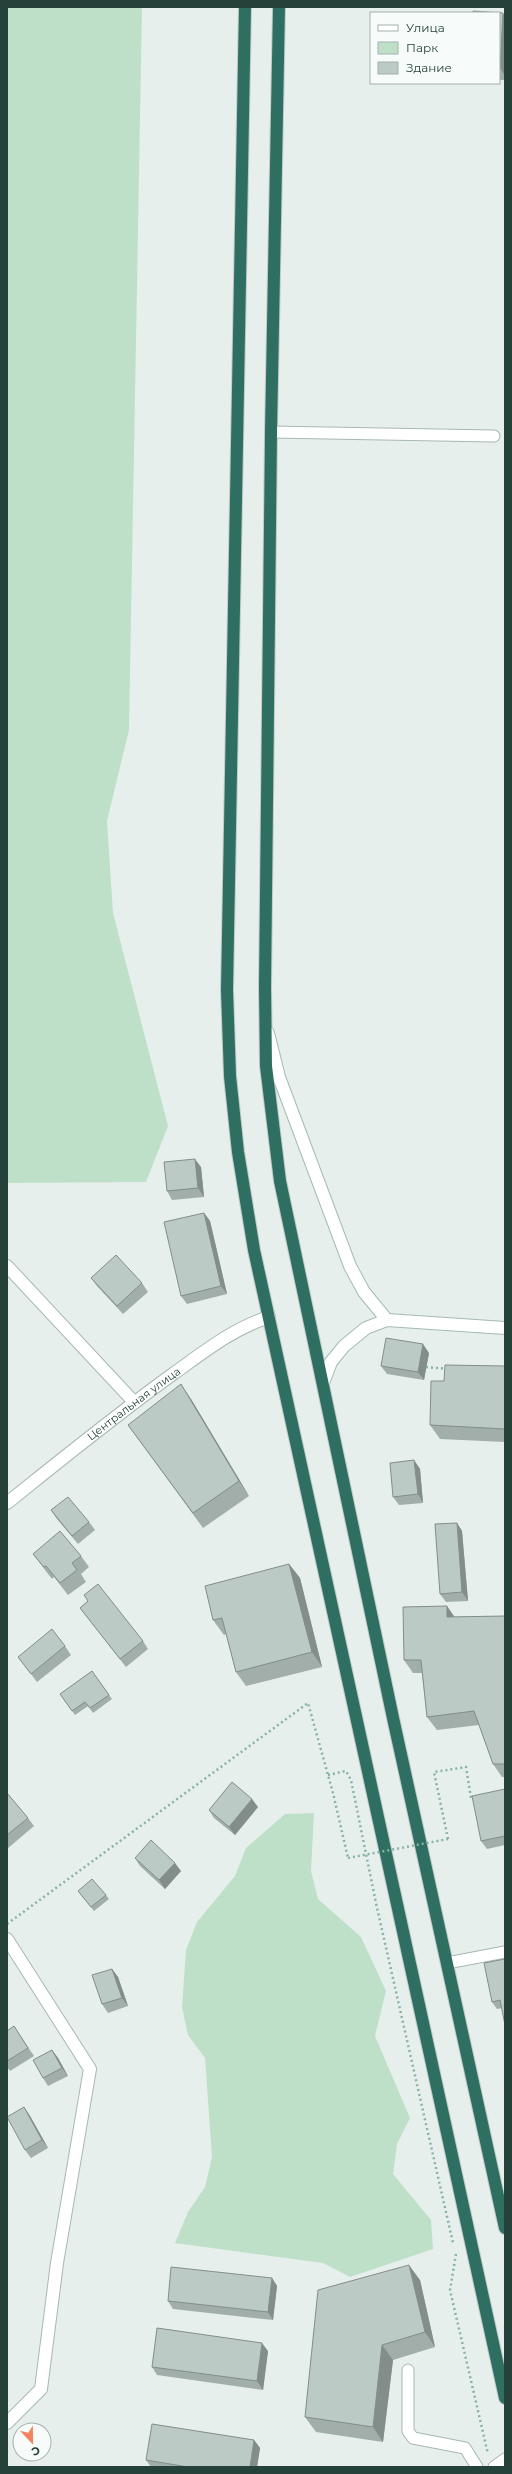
<svg xmlns="http://www.w3.org/2000/svg" width="512" height="2474" font-family="Montserrat,sans-serif">
  <rect width="100%" height="100%" fill="#e6efeb"/>
  <path fill="#bfe0c8" d="M7 7H142L129 730 107 821 113 913 168 1126 146 1182 7 1183Z
    M314 1813 311 1871 318 1899 361 1937 386 1991 375 2036 410 2118 397 2144 393 2174 431 2220 433 2249 350 2277 323 2263 175 2243 188 2212 205 2187 212 2157 205 2058 188 2035 182 2007 186 1950 197 1922 235 1876 246 1848 285 1814Z"/>
  <g fill="none" stroke-linecap="round" stroke-linejoin="round">
    <defs>
      <path id="lane" d="M271 432 494 436
        M447 1963 505 1952
        M408 2370V2431L413 2438 465 2448 477 2467
        M494 2467 505 2459"/>
      <g id="street">
        <path d="M7 1266 134 1402"/>
        <path id="s1" d="M7 1503C62 1459 116 1415 173 1374 204 1352 232 1329 269 1317"/>
        <path d="M7 1939 90 2069 57 2263 41 2389 7 2423"/>
      </g>
      <path id="secondary" d="M268 1033 279 1077 350 1266 364 1292 387 1320
        M323 1383 331 1362 344 1346 366 1328 387 1320 505 1328"/>
      <path id="highway" d="M245 7 227 990 230 1076 238 1152 254 1250 505 2398
        M279 7 271 432 265 987 266 1066 280 1181 393 1718 505 2228"/>
    </defs>
    <use href="#lane" stroke="#a8b8b2" stroke-width="13"/>
    <use href="#street" stroke="#a8b8b2" stroke-width="14"/>
    <use href="#secondary" stroke="#a4bbb3" stroke-width="14"/>
    <use href="#highway" stroke="#c2cac8" stroke-width="14"/>
    <path stroke="#86b3a5" stroke-width="2.5" stroke-dasharray="2 3" stroke-linecap="butt" d="M426 1367 448 1369
      M328 1775 346 1771 351 1780 377 1908 453 2243
      M448 1839 434 1772 466 1767 471 1798 475 1797
      M7 1924 308 1703 333 1793 348 1858
      M456 2254 450 2290 488 2454"/>
    <use href="#lane" stroke="#fff" stroke-width="11"/>
    <use href="#street" stroke="#fff" stroke-width="12"/>
    <use href="#secondary" stroke="#fff" stroke-width="12"/>
    <use href="#highway" stroke="#2f6f62" stroke-width="12"/>
    <path stroke="#86b3a5" stroke-width="2.5" stroke-dasharray="2 3" stroke-linecap="butt" d="M348 1858 448 1839"/>
  </g>
  <path fill="#a1aea9" d="M499 13 505 16V80H499Z
    M201 1167 204 1197 172 1200 167 1191Z
    M204 1213 210 1221 227 1294 187 1304 181 1296Z
    M91 1278 142 1283 148 1292 123 1314 97 1286Z
    M429 1353 424 1380 387 1374 381 1366Z
    M505 1366V1442L440 1439 430 1425 444 1381Z
    M191 1399 249 1496 203 1528 128 1425Z
    M414 1460 420 1469 423 1503 399 1505 393 1497Z
    M51 1510 89 1522 95 1530 78 1544 57 1519Z
    M457 1523 462 1531 468 1601 446 1602 440 1594Z
    M33 1554 81 1556 89 1567 81 1574 86 1582 68 1595 54 1577 52 1579 42 1566Z
    M289 1564 300 1578 322 1667 246 1686 236 1672 226 1634 224 1635 213 1620Z
    M84 1595 143 1641 148 1649 126 1667 80 1608 88 1601Z
    M505 1616V1777H502L493 1764 479 1725 437 1730 427 1717 422 1673H413L404 1660 454 1617Z
    M65 1646 71 1655 37 1682 18 1657Z
    M92 1671 112 1699 93 1713 88 1706 75 1715 60 1694Z
    M505 1789V1845L487 1849 481 1841Z
    M7 1793 28 1818 34 1826 7 1849Z
    M258 1807 235 1835 214 1818 209 1810Z
    M135 1858 181 1871 165 1889 140 1866Z
    M78 1891 106 1895 109 1899 94 1911Z
    M505 1959 502 2008 497 2009 492 2002Z
    M112 1969 118 1977 128 2006 108 2013 102 2004Z
    M14 2026 34 2056 10 2071 7 2067V2031Z
    M52 2050 58 2058 68 2076 48 2086 43 2078Z
    M24 2107 30 2116 48 2148 31 2158 25 2150Z
    M272 2278 277 2286 273 2320 173 2309 168 2301Z
    M420 2280 435 2347 393 2360 383 2442 316 2432 305 2417Z
    M268 2351 263 2390 157 2375 152 2367Z
    M254 2440 260 2448 257 2467H151L146 2460Z"/>
  <path fill="#838d89" d="M503 13 505 16V76L500 68Z
    M195 1159 201 1167 204 1197 198 1188Z
    M204 1213 210 1221 227 1294 221 1286Z
    M423 1344 429 1353 424 1380 418 1372Z
    M181 1384 191 1399 249 1496 239 1481Z
    M414 1460 420 1469 423 1503 418 1494Z
    M457 1523 462 1531 468 1601 462 1592Z
    M289 1564 300 1578 322 1667 312 1652Z
    M447 1606 456 1619 447 1617Z
    M252 1799 258 1807 235 1835 229 1827Z
    M175 1863 181 1871 165 1889 159 1880Z
    M112 1969 118 1977 128 2006 122 1998Z
    M52 2050 58 2058 68 2076 62 2068Z
    M24 2107 30 2116 48 2148 42 2140Z
    M409 2265 420 2280 435 2347 425 2332Z
    M272 2278 277 2286 273 2320 268 2312Z
    M262 2343 268 2351 263 2390 257 2381Z
    M382 2345 393 2360 383 2442 373 2427Z
    M254 2440 260 2448 257 2467H250Z"/>
  <path fill="#bbcac4" stroke="#838d89" d="M473 11 503 13 500 68H499V13H473Z
    M195 1159 198 1188 167 1191 164 1162Z
    M204 1213 221 1286 181 1296 164 1222Z
    M116 1255 142 1283 117 1306 91 1278Z
    M386 1338 423 1344 418 1372 381 1366Z
    M445 1365 505 1366V1429L430 1425 431 1381H444Z
    M181 1384 239 1481 193 1513 128 1425Z
    M414 1460 418 1494 393 1497 390 1463Z
    M68 1497 89 1522 72 1536 51 1510Z
    M457 1523 462 1592 440 1594 435 1524Z
    M60 1531 81 1556 72 1563 77 1570 60 1583 46 1566 44 1567 33 1554Z
    M289 1564 312 1652 236 1672 222 1618 213 1620 205 1586Z
    M98 1584 143 1641 120 1659 80 1608 88 1601 84 1595Z
    M447 1606V1617L505 1616V1764H493L474 1711 427 1717 421 1660H404L403 1607Z
    M52 1629 65 1646 31 1674 18 1657Z
    M92 1671 109 1695 90 1708 85 1702 72 1711 60 1694Z
    M232 1782 252 1799 229 1827 209 1810Z
    M505 1789V1836L481 1841 472 1796Z
    M7 1793 28 1818 7 1835Z
    M151 1840 175 1863 159 1880 135 1858Z
    M92 1879 106 1895 91 1907 78 1891Z
    M505 1959V2025L500 2000 492 2002 484 1963Z
    M112 1969 122 1998 102 2004 92 1975Z
    M14 2026 28 2048 7 2061V2031Z
    M52 2050 62 2068 43 2078 33 2060Z
    M24 2107 42 2140 25 2150 7 2117Z
    M409 2265 425 2332 382 2345 373 2427 305 2417 318 2290Z
    M171 2267 272 2278 268 2312 168 2301Z
    M157 2328 262 2343 257 2381 152 2367Z
    M152 2424 254 2440 250 2467H188L146 2460Z"/>
  <g text-anchor="middle" stroke-width="3" stroke-linejoin="round" paint-order="stroke">
    <g font-size="11" fill="#24423a" stroke="#f7fbf9">
      <text dy="4" stroke="none"><textPath href="#s1" startOffset="161">Центральная улица</textPath></text>
    </g>
  </g>
  <rect width="512" height="2474" fill="none" stroke="#24423a" stroke-width="16"/>
  <rect x="370" y="12" width="130" height="72" fill="#f7fbf9" stroke="#a3b1ad"/>
  <rect x="378" y="25" width="20" height="6" fill="#ffffff" stroke="#a3b1ad"/>
  <text x="406" y="32" font-size="12" fill="#24423a">Улица</text>
  <rect x="378" y="42" width="20" height="12" fill="#bfe0c8" stroke="#a3b1ad"/>
  <text x="406" y="52" font-size="12" fill="#24423a">Парк</text>
  <rect x="378" y="62" width="20" height="12" fill="#bbcac4" stroke="#a3b1ad"/>
  <text x="406" y="72" font-size="12" fill="#24423a">Здание</text>
  <g transform="translate(32 2442) rotate(158)"><circle r="19" fill="#f7fbf9" stroke="#a3b1ad"/>
  <path d="M0-3L7 15L0 10L-7 15Z" fill="#f4845f"/>
  <text y="-6" font-size="11" font-weight="bold" text-anchor="middle" fill="#24423a">С</text>
  </g>
</svg>
